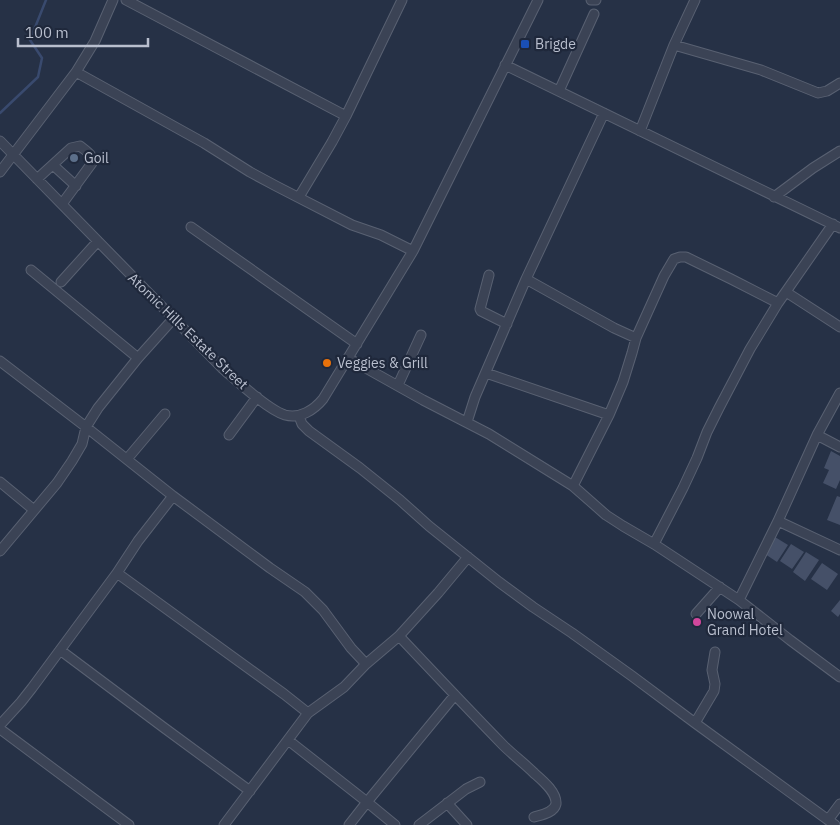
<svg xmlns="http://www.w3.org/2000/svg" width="840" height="825" font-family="'IBM Plex Sans',sans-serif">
  <rect width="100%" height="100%" fill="#263146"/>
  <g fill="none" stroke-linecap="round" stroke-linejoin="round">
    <path stroke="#394a6e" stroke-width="2.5" d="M0 113 38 77 42 58 30 40 46 0"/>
  </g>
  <path fill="#455068" d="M831 451 840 456V480L836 489 823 483 829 470 824 468Z
    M837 496 840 497V525L827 520Z
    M775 537 788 545 777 562 765 554Z
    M791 544 804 552 792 569 780 561Z
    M806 552 819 560 805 581 793 572Z
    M822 563 838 574 827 590 811 579Z
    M840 600V614L838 617 831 611Z"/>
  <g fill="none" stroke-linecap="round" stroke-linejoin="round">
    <defs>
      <path id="minor" d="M126 0 346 116
        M591 0H596
        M674 45 761 70 818 93 827 91 840 83
        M505 65 840 228
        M76 72 204 143 250 172 276 186 352 225 381 235 413 251
        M559 91 594 14
        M640 131 674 45 695 0
        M0 141 222 368C236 380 268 410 285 415 300 419 314 410 323 399L413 251 538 0
        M53 165 76 186
        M0 172 76 72 95 41 113 0
        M37 179 71 148 80 146C86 151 94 155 92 163L62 204
        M299 197 332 142 346 116 402 0
        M774 197 813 168 840 151
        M191 227 357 344
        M31 270 138 358
        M489 275 480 309 481 311 507 324
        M526 279 614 328 636 338
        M61 282 98 241
        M786 292 840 327
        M348 358 423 400 489 434 573 486 606 515 623 526 654 544 739 600 790 640 840 677
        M0 361 86 427 173 496 270 568 305 592 323 610 351 648 366 664
        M486 373 609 415
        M398 385 421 335
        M299 416 302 424 309 431 360 468 400 500 429 526 499 582 533 607 572 633 632 676 695 723 835 825
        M467 422 475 397 526 279 604 113
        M229 435 257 397
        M817 435 840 447
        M127 459 165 414
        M0 482 34 510
        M573 486 609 415 623 382 632 353 636 338 664 276 674 259 680 257H686L731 279 778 303
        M778 521 840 550
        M654 544 683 488 697 458 707 432 719 408 750 349 778 303 833 224
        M0 551 57 483 72 461 82 444 86 427 98 408 138 358 173 319
        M117 573 284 694 308 713
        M739 600 778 521 817 435 840 393
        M696 614 720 587
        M399 636C433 672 468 709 503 745 513 755 524 763 534 773 542 780 557 792 556 804 554 813 541 815 534 817
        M60 650 163 727 250 791
        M695 723 714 691 715 684 712 670 715 652
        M0 725 21 702 32 688 117 573 138 541 173 496
        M0 729 129 825
        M288 740 367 802 349 825
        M447 803 467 825
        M828 820 840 804
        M224 825 308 713 344 687 366 664 399 636 438 593 468 557
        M395 825 367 802 455 695
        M419 825 466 789 480 782"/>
    </defs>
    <use href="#minor" stroke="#596172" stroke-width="11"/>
    <use href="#minor" stroke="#3b4355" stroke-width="9"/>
  </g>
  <rect fill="#1a4fb4" stroke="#1f283b" stroke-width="2" x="520" y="39" width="10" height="10" rx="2.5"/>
  <circle fill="#5c6f8a" stroke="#1f283b" stroke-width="2" cx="74" cy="158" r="5"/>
  <circle fill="#e8710a" stroke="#1f283b" stroke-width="2" cx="327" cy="363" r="5"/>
  <circle fill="#d1479c" stroke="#1f283b" stroke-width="2" cx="697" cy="622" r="5"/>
  <g text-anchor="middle" stroke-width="4.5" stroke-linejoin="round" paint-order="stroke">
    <g font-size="14" fill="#b9bfce" stroke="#1f283b" text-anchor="start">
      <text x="535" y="49">Brigde</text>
      <text x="84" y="163">Goil</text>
      <text x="337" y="368">Veggies &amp; Grill</text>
      <text x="707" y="619">Noowal<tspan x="707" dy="16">Grand Hotel</tspan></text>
    </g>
    <g font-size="14" fill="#b9bfce" stroke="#1f283b">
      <text transform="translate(188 331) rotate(44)" y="5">Atomic Hills Estate Street</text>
    </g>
  </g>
  <path d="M18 38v8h130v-8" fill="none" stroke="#b9bfce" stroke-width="2.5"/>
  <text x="25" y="38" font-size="15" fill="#b9bfce" stroke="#1f283b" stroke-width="4" paint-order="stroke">100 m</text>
</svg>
